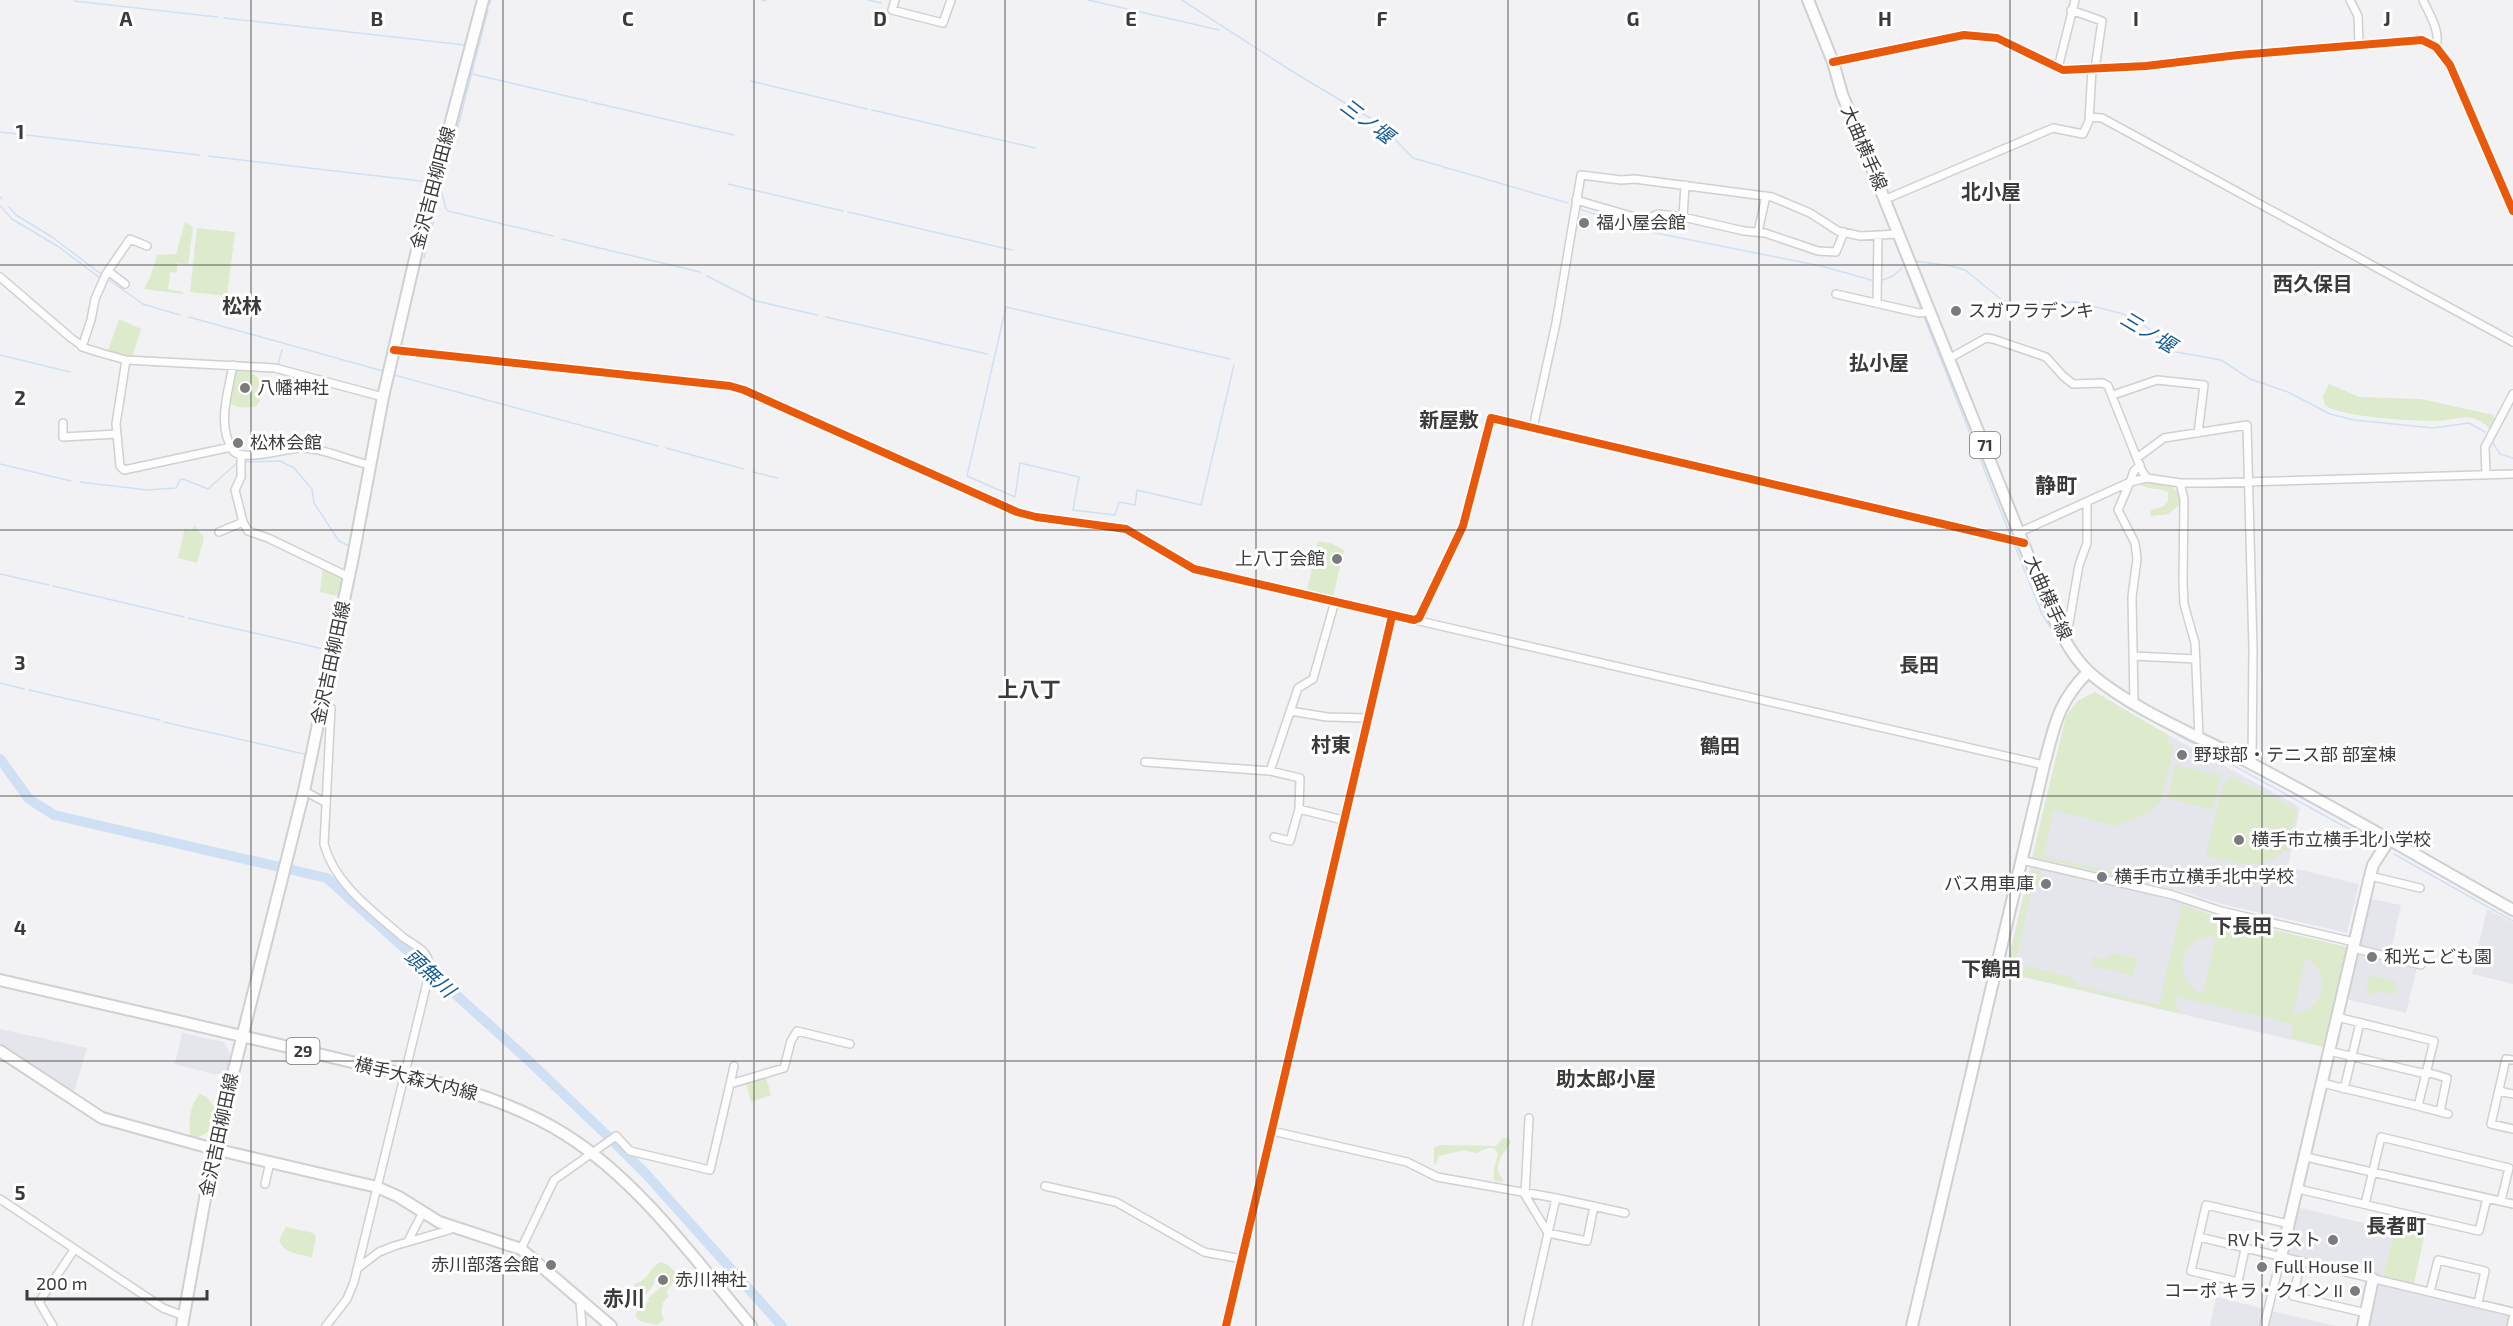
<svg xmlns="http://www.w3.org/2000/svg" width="2513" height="1326" font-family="'Exo 2','Noto Sans JP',sans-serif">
  <rect width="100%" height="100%" fill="#f2f2f4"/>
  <path fill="#e5e5ec" d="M2095 692 2168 735 2300 807 2288 867 2359 884 2347 933 2218 903 2174 889 2173 899 2211 915 2347 947 2323 1047 2005 973 2066 716 2078 701Z
    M2371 899 2401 905 2389 960 2417 967 2406 1013 2346 999Z
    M2487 909 2513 923V984L2472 974Z
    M0 1029 87 1048 75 1089 71 1093 0 1044Z
    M182 1033 224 1042 230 1053 227 1070 219 1074H213L175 1064Z
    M2296 1207 2394 1230 2383 1277 2288 1255 2286 1250Z
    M2380 1284 2507 1314 2510 1318 2508 1326H2369Z
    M2216 1297 2265 1309 2261 1326H2210Z
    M2271 1311 2337 1326H2268Z"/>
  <path fill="#ddeacc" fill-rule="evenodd" d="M185 222 193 227 188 265 177 263V273L170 272 168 289 183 292V294L144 289 151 275 157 255 176 254Z
    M197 228 235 232 227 296 190 292Z
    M119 319 141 329 132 358 107 353Z
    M239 367C259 372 272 390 255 407 240 408 232 408 223 396L227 373Z
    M2329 384 2359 397 2421 399 2493 415 2495 418 2490 429C2473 409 2455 421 2434 421 2413 421 2339 417 2325 405L2323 396Z
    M2153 481C2168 483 2180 487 2180 505L2168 514 2152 516 2150 514 2151 510 2164 506 2168 501V492C2159 487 2149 491 2140 484L2141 482Z
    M195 526 204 538 197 563 178 558 185 528 190 531Z
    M1318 541 1333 544 1344 550 1333 597 1307 591Z
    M323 567 345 577 341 597 320 592Z
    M2095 692 2168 735 2167 743 2174 746 2161 801 2149 813 2115 826 2053 810 2044 856 2114 872 2113 875 2039 858 2033 854 2066 716 2078 701Z
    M2175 765 2221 775 2213 809 2168 799Z
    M2233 777 2296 809 2288 850H2284C2265 874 2232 861 2206 856L2224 783Z
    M2034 870 2042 872 2037 890 2032 889 2015 965 2008 963 2029 873Z
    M2182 905 2230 920 2347 947 2323 1047 2291 1038 2293 1024 2175 996 2178 1013 2005 972 2007 968 2023 971 2024 966 2068 976 2080 986 2159 1005ZM2209 936 2216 937 2203 994C2172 982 2178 941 2209 936ZM2305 958C2334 972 2324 1012 2293 1014Z
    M2114 953 2137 959 2133 976 2094 966 2092 964 2093 957 2105 959Z
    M2370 976 2396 981 2395 994 2374 991 2372 995 2366 993Z
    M766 1077 771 1095 751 1102 746 1083Z
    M200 1094 207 1097 215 1108 208 1132 199 1137H190C189 1123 189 1105 200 1094Z
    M1503 1138 1509 1139 1511 1142C1506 1151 1494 1161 1499 1174 1501 1177 1503 1179 1503 1182L1495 1181C1491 1170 1496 1165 1498 1154L1494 1148H1488L1476 1153 1464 1150 1439 1156 1436 1165 1434 1163V1148L1439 1145 1496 1146Z
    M286 1227 313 1233 316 1236 312 1257C299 1254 284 1254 279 1240Z
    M2394 1230 2424 1237 2414 1284 2383 1277Z
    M660 1262 668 1265 680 1276 667 1290 668 1297 663 1302 661 1313 664 1320 657 1325 640 1321 635 1316 639 1309 649 1301 648 1298 668 1281V1275L664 1274 654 1279V1284L636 1308 629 1309 625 1301 624 1292 633 1290 635 1284C649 1280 649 1268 660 1262Z"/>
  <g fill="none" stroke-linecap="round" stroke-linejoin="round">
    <path stroke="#cfe0f4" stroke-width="1.5" d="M762 0 766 1
      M868 0 881 3
      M1088 0 1219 30
      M1182 0 1290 70 1370 118 1383 127 1413 158 1568 203
      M74 1 217 17
      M490 4 491 0
      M224 18 465 45
      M472 74 588 101
      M751 81 867 109
      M591 102 734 135
      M449 105 477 0
      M872 110 1035 148
      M0 132 199 155
      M455 138 488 10
      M208 156 429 182
      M728 184 843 211
      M441 190 446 209 448 211 553 236
      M426 195 447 115
      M0 197 2 199
      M0 206 12 219 59 247 100 278
      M9 207 16 215 52 237 101 274
      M1579 209 1651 232 1821 266 1875 281
      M848 212 1012 250
      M562 239 700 272
      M1894 239 1921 309
      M424 258 453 144
      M1915 261 1951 266 1965 270 2002 300 2015 304 2077 302 2123 314 2144 325 2176 352 2221 360 2250 379 2288 392 2330 414 2354 420 2433 428 2469 423 2485 432
      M707 276 756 301 817 315
      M109 280 143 304 180 315
      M1880 281 1893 276 1902 268
      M189 317 383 371
      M826 317 987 354
      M1924 317 2011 537
      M282 350 278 365 321 377
      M0 355 70 372
      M1230 359 1006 307 967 476 1015 497 1020 463 1079 477 1073 510 1115 515 1119 502 1135 505 1137 490 1201 505 1234 365
      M394 375 658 446
      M2493 443 2500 454 2513 458
      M666 448 744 469
      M246 462 280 461 294 468 312 489 314 503 339 541 349 546
      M0 464 71 481
      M753 472 777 478
      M80 482 147 490 176 488 180 480 183 479 208 489 237 463
      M2014 544 2042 614 2068 656
      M0 574 49 585
      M53 586 184 617
      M188 618 328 650
      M0 683 24 689
      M2099 688 2125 706 2371 841
      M29 690 160 720
      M164 722 304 754
      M2394 854 2513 921"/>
    <path stroke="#cfe0f4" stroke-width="10" d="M0 759 29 799 54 815 327 878 527 1059 616 1144 646 1174 782 1326"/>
    <defs>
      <path id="street" d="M895 0 892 10 943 23 951 0
        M2350 0 2358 16 2359 45
        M2423 0C2429 14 2441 31 2436 47
        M2071 10 2102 21 2095 69
        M1833 62 1964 35 1997 38 2063 70 2146 66 2238 55 2422 40 2436 47 2450 65 2513 211
        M2058 68 2075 0
        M2089 117 2102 118 2513 342
        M1886 199 2053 128 2083 134 2089 121 2092 69
        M1576 200 1645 220 1658 214 1683 217 1744 231 1765 233 1818 251 1836 252 1844 232
        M1683 217 1685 185
        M1758 232 1766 196
        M108 271 125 284
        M0 277 71 338 85 348 101 353 126 360 275 368 383 397
        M1836 294 1919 313 1931 312
        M1877 303 1878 236
        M82 347 91 320 95 299 106 274 130 239 147 246
        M394 350 730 386 744 390 1017 512 1036 517 1126 529 1194 569 1414 620 1419 618 1463 526 1491 418 2024 543
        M1950 358 1986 338 1993 339 2046 357 2063 376 2073 384 2103 383 2108 386 2142 471 2147 478 2180 483H2211L2513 474
        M126 360 116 424 120 466 124 470 231 447
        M233 365C228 394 216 426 234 452 249 461 283 449 300 448 324 448 347 460 370 465
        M2113 395 2157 380 2204 385 2198 433
        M63 423V437L117 434
        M1533 428 1556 323 1581 175 1621 180 1635 179 1772 197 1810 213 1838 231 1860 236 1899 234
        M241 455V477L235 490 243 522 248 531 268 538 349 577
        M2137 458 2164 438 2247 425 2253 648 2252 764
        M2486 475 2485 447 2513 394
        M2180 483 2184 499 2183 582 2184 604 2195 643 2199 737
        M219 532 243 522
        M2020 532 2130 482 2134 471 2140 465
        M1415 620 2044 765
        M2066 641 2079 565 2087 543V502
        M2133 656 2196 659
        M322 703 331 708 324 844C335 885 373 911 404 938 411 943 422 948 426 955 433 965 427 981 425 991L354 1282 347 1299 326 1326
        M2134 703 2132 597 2137 559 2135 543 2118 510 2130 482 2147 478
        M1290 711 1327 717 1367 718
        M1145 762 1270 771 1300 778 1299 809 1343 820
        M1270 771 1298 688 1313 679 1335 601
        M304 791 325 802
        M1274 837 1290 841 1299 809
        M2021 860 2173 895 2221 911 2354 942
        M2370 876 2420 888
        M2353 948 2421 965
        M2329 1051 2426 1074
        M2513 1060 2506 1059 2491 1124 2513 1129
        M2426 1072 2447 1078 2440 1112
        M2322 1083 2418 1106 2434 1041 2337 1017
        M730 1084 734 1066
        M2344 1089 2360 1023
        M2499 1091 2513 1094
        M2418 1106 2448 1114
        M1529 1118 1525 1195 1548 1233 1587 1241 1594 1206
        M1272 1131 1407 1162 1437 1177 1556 1198 1625 1213
        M2306 1157 2513 1204
        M265 1184 270 1162
        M1045 1186 1116 1202 1204 1252 1242 1259
        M2298 1189 2479 1231 2487 1198
        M0 1199 163 1308 184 1316
        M2365 1204 2381 1137 2509 1168 2501 1201
        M2199 1237 2513 1312
        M408 1241 423 1212
        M521 1249 554 1180 616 1136 630 1151 710 1170 730 1084 784 1068 791 1041 797 1031 850 1044
        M2245 1249 2238 1282 2191 1271 2206 1205 2289 1224
        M2301 1262 2293 1296 2366 1313
        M358 1268 379 1252 394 1246 449 1230 451 1226
        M2430 1292 2438 1260 2485 1271 2478 1303
        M580 1302 582 1326
        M53 1326 39 1302 74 1250
        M1226 1326 1392 616
        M1527 1326 1556 1198
        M2264 1326 2281 1257
        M2511 1326 2513 1318"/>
      <path id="secondary" d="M0 1051 102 1118 214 1149 377 1187 399 1197 439 1222 521 1249 611 1326
        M2281 1257 2370 876 2373 865 2389 840
        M182 1326 214 1149 304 791 353 557 383 397 417 250 483 0
        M1912 1326 2044 765C2055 724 2058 702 2088 672
        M2363 1326 2373 1279"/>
      <path id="primary" d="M1808 0 1833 62 1842 94 2044 595C2055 622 2068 653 2090 673 2131 709 2202 738 2252 764 2340 810 2426 861 2513 910
        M0 980C110 1005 221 1031 331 1057 411 1077 495 1090 566 1135 640 1182 695 1260 751 1326"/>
    </defs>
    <use href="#street" stroke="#d0cfd1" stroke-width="10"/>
    <use href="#secondary" stroke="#d0cfd1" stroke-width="14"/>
    <use href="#primary" stroke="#d0cfd1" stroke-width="14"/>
    <use href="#street" stroke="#fdfdfd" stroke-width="7"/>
    <use href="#secondary" stroke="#fdfdfd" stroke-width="10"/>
    <use href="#primary" stroke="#fdfdfd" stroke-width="10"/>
    <defs>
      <path id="cycleway" d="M1833 62 1964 35 1997 38 2063 70 2146 66 2238 55 2422 40 2436 47 2450 65 2513 211
        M394 350 730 386 744 390 1017 512 1036 517 1126 529 1194 569 1414 620 1419 618 1463 526 1491 418 2024 543
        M1226 1326 1392 616"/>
    </defs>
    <use href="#cycleway" stroke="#fff" stroke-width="11"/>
    <use href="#cycleway" stroke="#e8590c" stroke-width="8"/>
  </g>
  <path fill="none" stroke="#3b3b3d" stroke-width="1.5" stroke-opacity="0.55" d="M251 0V1326M503 0V1326M754 0V1326M1005 0V1326M1256 0V1326M1508 0V1326M1759 0V1326M2010 0V1326M2262 0V1326M0 265H2513M0 530H2513M0 796H2513M0 1061H2513"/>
  <g fill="#7b7b7d" stroke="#fff" stroke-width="2">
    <circle cx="1584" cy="223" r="6"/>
    <circle cx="1956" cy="311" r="6"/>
    <circle cx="245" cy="388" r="6"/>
    <circle cx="238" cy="443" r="6"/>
    <circle cx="1337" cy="559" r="6"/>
    <circle cx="2182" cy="755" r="6"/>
    <circle cx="2239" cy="840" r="6"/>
    <circle cx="2102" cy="877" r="6"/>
    <circle cx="2046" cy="884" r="6"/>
    <circle cx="2372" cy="957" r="6"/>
    <circle cx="2333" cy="1240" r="6"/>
    <circle cx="551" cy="1265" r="6"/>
    <circle cx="2262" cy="1267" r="6"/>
    <circle cx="663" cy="1280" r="6"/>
    <circle cx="2355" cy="1291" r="6"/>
  </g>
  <g text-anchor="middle" stroke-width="6" stroke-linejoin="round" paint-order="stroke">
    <g fill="#fff" stroke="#767677" stroke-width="1.5">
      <rect x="1970" y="432" width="30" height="26" rx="4.5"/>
      <rect x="286.5" y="1038" width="33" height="26" rx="4.5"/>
    </g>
    <g font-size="16" font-weight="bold" fill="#3b3b3d">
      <text x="1985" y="451">71</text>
      <text x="303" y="1057">29</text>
    </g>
    <g font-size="18" fill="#3b3b3d" stroke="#fff">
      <text transform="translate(1864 148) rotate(67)" y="6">大曲横手線</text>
      <text transform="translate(433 188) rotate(-75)" y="6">金沢吉田柳田線</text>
      <text transform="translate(2048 598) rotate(66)" y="6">大曲横手線</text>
      <text transform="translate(331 663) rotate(-78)" y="6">金沢吉田柳田線</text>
      <text transform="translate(416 1079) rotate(14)" y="6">横手大森大内線</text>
      <text transform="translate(219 1135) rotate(-78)" y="6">金沢吉田柳田線</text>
    </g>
    <g font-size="18" fill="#3b3b3d" stroke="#fff" text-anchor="start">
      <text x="1596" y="229">福小屋会館</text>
      <text x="1968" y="317">スガワラデンキ</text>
      <text x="257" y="394">八幡神社</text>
      <text x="250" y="449">松林会館</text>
      <text x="1325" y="565" text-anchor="end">上八丁会館</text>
      <text x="2194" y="761">野球部・テニス部 部室棟</text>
      <text x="2251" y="846">横手市立横手北小学校</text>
      <text x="2114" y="883">横手市立横手北中学校</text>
      <text x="2034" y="890" text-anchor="end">バス用車庫</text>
      <text x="2384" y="963">和光こども園</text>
      <text x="2321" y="1246" text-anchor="end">RVトラスト</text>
      <text x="539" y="1271" text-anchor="end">赤川部落会館</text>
      <text x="2274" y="1273">Full House II</text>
      <text x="675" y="1286">赤川神社</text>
      <text x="2343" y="1297" text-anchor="end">コーポ キラ・クイン II</text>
    </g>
    <g font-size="20" font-style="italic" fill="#125993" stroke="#fff">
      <text transform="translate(1367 121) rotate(37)" y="7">三ノ堰</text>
      <text transform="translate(2148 332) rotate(31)" y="7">三ノ堰</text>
      <text transform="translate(430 973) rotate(43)" y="7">頭無川</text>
    </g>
    <g font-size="20" font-weight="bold" fill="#3b3b3d" stroke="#fff">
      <text x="1991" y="199">北小屋</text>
      <text x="2313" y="291">西久保目</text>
      <text x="242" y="313">松林</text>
      <text x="1879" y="370">払小屋</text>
      <text x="1449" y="427">新屋敷</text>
      <text x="1919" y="672">長田</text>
      <text x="1331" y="752">村東</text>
      <text x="1720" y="753">鶴田</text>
      <text x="2242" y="933">下長田</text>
      <text x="1991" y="976">下鶴田</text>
      <text x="1606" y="1086">助太郎小屋</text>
      <text x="2396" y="1233">長者町</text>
    </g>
    <g font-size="21" font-weight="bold" fill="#3b3b3d" stroke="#fff">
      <text x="2056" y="493">静町</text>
      <text x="1029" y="697">上八丁</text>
      <text x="624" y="1306">赤川</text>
    </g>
  </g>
  <g font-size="20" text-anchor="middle" font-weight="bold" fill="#3b3b3d" stroke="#fff" stroke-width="6" stroke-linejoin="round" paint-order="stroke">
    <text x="126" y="26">A</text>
    <text x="377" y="26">B</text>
    <text x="628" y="26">C</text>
    <text x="880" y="26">D</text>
    <text x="1131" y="26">E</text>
    <text x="1382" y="26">F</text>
    <text x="1633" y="26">G</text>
    <text x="1885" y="26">H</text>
    <text x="2136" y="26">I</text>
    <text x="2387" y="26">J</text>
    <text x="20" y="139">1</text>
    <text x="20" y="405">2</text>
    <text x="20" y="670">3</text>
    <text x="20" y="935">4</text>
    <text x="20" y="1200">5</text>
  </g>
  <path d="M27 1290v9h180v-9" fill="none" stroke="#3b3b3d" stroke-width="3"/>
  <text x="36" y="1290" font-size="18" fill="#3b3b3d" stroke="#ffffff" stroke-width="4.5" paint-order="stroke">200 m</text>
</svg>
